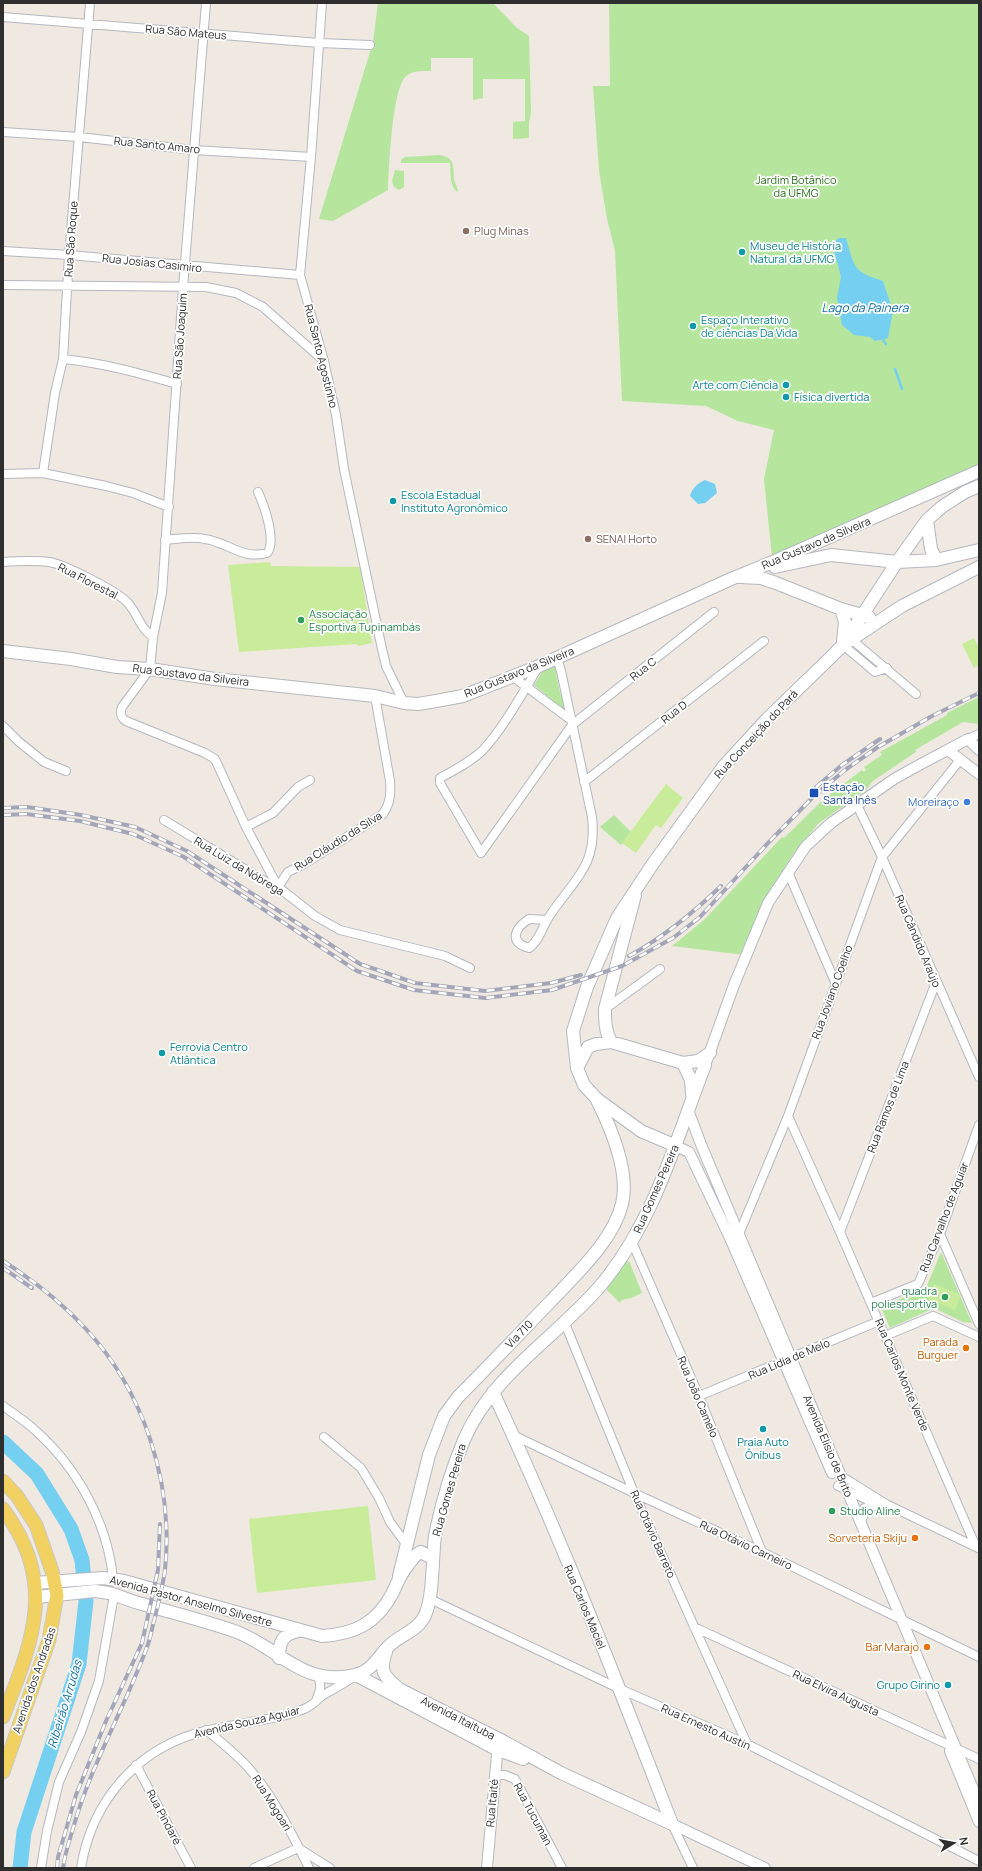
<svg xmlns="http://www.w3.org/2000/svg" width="982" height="1871" font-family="Manrope,sans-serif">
  <rect width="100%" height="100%" fill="#efe9e1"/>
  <path fill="#b6e59e" d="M378 3H493L517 28 529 36 531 112 529 122V138L513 139V122L525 121V79H483V98L473 100V58H431V71C422 71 412 70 405 77 392 92 389 168 388 190L333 221 319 219 373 42Z
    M609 3H979V465L772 557 764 479 774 430 738 421 706 406 622 401 615 251 607 219 599 171 593 86H610Z
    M440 155C456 158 453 167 454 180 455 184 458 187 458 192 449 187 451 172 450 163H401V160L405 157Z
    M395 170 404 171V187L399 190 394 187 392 181Z
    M553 665 555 668 560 693 566 705V714L556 703 534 685 544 669Z
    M979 697V724L963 722 915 750 916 752 873 781 866 790 819 823 795 851 765 899 744 955 672 946 704 920 782 837 784 838 824 799 862 770 864 772 866 770 864 767 882 755 880 752 947 715V713Z
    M614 815 631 832 621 845 600 827Z
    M941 1252 972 1323 963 1322 934 1308 890 1328 881 1307 926 1288Z
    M629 1261 642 1293 631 1298 622 1300 620 1303 604 1287 624 1263Z"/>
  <path fill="#c9ec9a" d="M270 562 271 566 360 567 372 643 358 646 357 644 239 652 228 565Z
    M974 638 979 648V665L974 668 962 644Z
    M666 784 683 798 661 828 656 825 636 853 622 843Z
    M934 1284 961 1295 955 1310 928 1299Z
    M368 1506 376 1580 257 1593 249 1519Z"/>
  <path fill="#75cff0" d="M839 238H846C855 268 852 271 883 281L893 311 888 338 875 341 870 337 854 335 842 325 837 298 841 277 832 243Z
    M705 480 715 484 717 493 705 503 698 504 690 496C692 488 698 483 705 480Z"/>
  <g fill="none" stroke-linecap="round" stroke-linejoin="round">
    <path stroke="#75cff0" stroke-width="2.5" d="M883 340 886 344
      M895 369 902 389"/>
    <path stroke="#75cff0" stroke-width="15" d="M3 1442 37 1474 71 1529 82 1560 86 1601 79 1664 24 1832 20 1868"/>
    <defs>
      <path id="minor" d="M206 3 183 288 162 593 153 637 150 669 122 707C120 713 120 717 126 721L205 753 215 759 246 827 278 887
        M322 3 311 157 300 275 324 361 336 415 344 469 382 649 386 666 404 703
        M3 17 319 43 370 45
        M3 132 79 137 194 150 311 157
        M3 251 69 255 300 275
        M3 285 206 287 236 293 263 307 324 361
        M63 359C103 363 139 373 177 384
        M43 473 55 393 63 359 69 255 90 3
        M3 474 43 473 106 486 133 493 169 507
        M165 540C178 539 193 536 205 539 227 542 243 560 267 553 277 541 264 505 258 492
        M3 562C18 561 34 560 49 562 66 565 117 591 128 603 139 616 139 627 153 637
        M851 639 916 694
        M843 645 875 672 887 668
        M539 666C523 692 503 729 482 751 470 762 455 770 440 778V783L481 853 572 725 714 612
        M512 676 571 720
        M3 726 18 741 44 762 66 771
        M968 739 979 734
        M584 782 764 641
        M857 805 882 857 979 1077
        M164 820 266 882 278 887 315 916 340 930 445 956 470 968
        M246 827 273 813 298 787 310 780
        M788 872 835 982
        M278 887 288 872 304 864 383 814C390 804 391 794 390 781L375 696
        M547 920 529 919C515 928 508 942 529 948 538 942 542 929 547 920 571 881 598 869 592 817L561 671 557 658
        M605 1009 660 969
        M788 1116 840 1232 976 1547
        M840 1232 936 982
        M940 1234 979 1324
        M736 1235 739 1234 788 1116 882 857 960 760
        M632 1242 699 1396 762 1552
        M871 1303 918 1284 940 1234 979 1125
        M564 1321 634 1493 747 1744
        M885 1336 933 1316 979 1337
        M699 1396 879 1321
        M3 1406C14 1414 27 1422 37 1432 78 1469 108 1524 113 1579
        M513 1435 634 1493 762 1552 979 1657
        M324 1437 361 1468 379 1498 390 1522 406 1544
        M841 1476 886 1504 978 1548
        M838 1486 876 1504H881
        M430 1599 620 1689 747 1744 979 1861
        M694 1627 979 1759
        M316 1701C320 1691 322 1686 318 1676
        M206 1730C222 1743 239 1756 252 1772 275 1799 293 1836 309 1868
        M136 1765 191 1868
        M494 1775H505L515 1779 562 1868
        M672 1824 693 1868
        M41 1868 47 1831 59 1782 81 1732 99 1681 114 1595
        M81 1868C92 1799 140 1745 209 1730 238 1723 277 1720 304 1709 312 1706 317 1700 323 1695 334 1689 345 1683 355 1676
        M254 1868 298 1848 330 1868"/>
      <path id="tertiary" d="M948 750 979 774
        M707 1060 734 985 768 903 806 846 831 823 894 779 921 764 968 739 979 750
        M688 1110 702 1147 979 1803
        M676 1146 689 1152 730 1238 832 1473
        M860 1521 865 1509 876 1504
        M950 1751 979 1822
        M672 1824 765 1868
        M487 1868 498 1743"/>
      <path id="secondary" d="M927 520 931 549 936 560
        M775 567 831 555 897 562 936 560 979 550
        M740 577 761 578 776 583 841 609 869 617
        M841 609 845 622 843 641
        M846 640 897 562 927 520 943 506 965 492 979 486
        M3 651 71 659 117 667 150 669 215 679 375 696 404 703 418 704 436 701 463 696 539 666 731 579 775 561 979 471
        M611 1042C605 1031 605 1021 605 1009L635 895
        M683 1063 698 1061 710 1053
        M577 1068 588 1047 596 1044 611 1042 683 1063 691 1080 692 1094
        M676 1146 641 1131 597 1099 584 1085 577 1068 573 1031 587 987 617 918 652 865 723 767 766 720 831 657 843 645 902 606 979 567
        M493 1392C559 1533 616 1679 672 1824
        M399 1576 429 1455 444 1416 458 1397C490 1365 520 1333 551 1301 576 1274 613 1241 622 1204 630 1172 611 1128 597 1100
        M35 1583 103 1578 124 1581 322 1636C354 1634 376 1624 392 1594 398 1582 399 1576 408 1565 412 1560 415 1554 421 1552L432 1558
        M37 1597 95 1591 109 1593C120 1596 130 1601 142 1604 173 1613 206 1621 237 1632 280 1649 303 1687 355 1675 371 1672 378 1657 388 1647 398 1636 415 1632 423 1619 434 1602 432 1557 435 1536 441 1505 452 1469 464 1440 492 1374 556 1338 601 1285 655 1220 675 1142 705 1065
        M386 1652C379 1672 384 1676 399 1689L499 1739 561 1773 672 1824
        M279 1658C279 1643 282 1634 298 1631
        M356 1675 496 1749 523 1759"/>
      <path id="primary" d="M3 1481 17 1496 36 1525 52 1571 57 1595 49 1640 3 1772
        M3 1509C58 1583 33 1640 3 1717"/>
    </defs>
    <use href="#minor" stroke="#b4b7c1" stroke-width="10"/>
    <use href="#tertiary" stroke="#b4b7c1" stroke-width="12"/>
    <use href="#secondary" stroke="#b4b7c1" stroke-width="14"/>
    <use href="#primary" stroke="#c9c9c9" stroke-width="15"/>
    <use href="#minor" stroke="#fff" stroke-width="8"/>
    <use href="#tertiary" stroke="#fff" stroke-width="10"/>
    <use href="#secondary" stroke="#fff" stroke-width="12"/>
    <use href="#primary" stroke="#f2d163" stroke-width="13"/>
    <defs>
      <path id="rail" d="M816 787 842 765 880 739
        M3 808 27 807 81 815 135 827 187 851 360 964 415 983 485 991 551 983 581 975
        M3 815 26 814 80 821 133 834 184 857 357 971 414 990 485 998 552 990 622 966 673 938 700 917 768 843 813 797 845 770 878 747 932 716 979 693
        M629 956C664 937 692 914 721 886
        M3 1261C33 1280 61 1302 85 1328 144 1391 174 1484 165 1570 163 1585 159 1601 155 1617 152 1627 151 1637 147 1647 125 1707 92 1763 74 1825 70 1839 65 1853 63 1868
        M3 1268 32 1288
        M57 1868 58 1857 76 1795 106 1721 142 1643 158 1570 160 1524"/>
    </defs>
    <use href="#rail" stroke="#a3a6b8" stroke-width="4"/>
    <use href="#rail" stroke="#fff" stroke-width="2.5" stroke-dasharray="8" stroke-linecap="butt"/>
  </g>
  <g fill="#8d6e63" stroke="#fff" stroke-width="1.5">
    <circle cx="466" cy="231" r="4"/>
    <circle cx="588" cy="539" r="4"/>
  </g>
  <g fill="#0f9aa8" stroke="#fff" stroke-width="1.5">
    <circle cx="742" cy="252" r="4"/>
    <circle cx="693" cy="326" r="4"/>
    <circle cx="786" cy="385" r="4"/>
    <circle cx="786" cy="397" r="4"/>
    <circle cx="393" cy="501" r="4"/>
    <circle cx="162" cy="1053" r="4"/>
    <circle cx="763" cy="1429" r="4"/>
    <circle cx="948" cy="1685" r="4"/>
  </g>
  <g fill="#2e9e5b" stroke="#fff" stroke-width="1.5">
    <circle cx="301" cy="620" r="4"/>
    <circle cx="945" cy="1297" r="4"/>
    <circle cx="832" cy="1511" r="4"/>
  </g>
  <rect fill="#1a4fb4" stroke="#fff" stroke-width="1.5" x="809" y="788" width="10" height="10" rx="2"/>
  <circle fill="#3f7fe0" stroke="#fff" stroke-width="1.5" cx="967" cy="802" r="4"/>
  <g fill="#e8710a" stroke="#fff" stroke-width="1.5">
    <circle cx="966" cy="1348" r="4"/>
    <circle cx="915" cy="1538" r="4"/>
    <circle cx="927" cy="1647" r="4"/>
  </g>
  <g text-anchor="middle" stroke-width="3.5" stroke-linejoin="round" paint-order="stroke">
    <g font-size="11" fill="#2e2e2e" stroke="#fff">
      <text transform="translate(186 32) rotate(5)" y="4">Rua São Mateus</text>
      <text transform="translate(157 145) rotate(6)" y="4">Rua Santo Amaro</text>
      <text transform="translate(71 239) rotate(-86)" y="4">Rua São Roque</text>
      <text transform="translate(152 263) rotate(6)" y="4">Rua Josias Casimiro</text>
      <text transform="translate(180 336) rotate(-86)" y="4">Rua São Joaquim</text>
      <text transform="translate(321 356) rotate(76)" y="4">Rua Santo Agostinho</text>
      <text transform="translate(816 543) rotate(-23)" y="4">Rua Gustavo da Silveira</text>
      <text transform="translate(88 581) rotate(27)" y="4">Rua Florestal</text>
      <text transform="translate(643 669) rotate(-38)" y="4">Rua C</text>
      <text transform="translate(519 672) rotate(-22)" y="4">Rua Gustavo da Silveira</text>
      <text transform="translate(191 675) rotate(7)" y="4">Rua Gustavo da Silveira</text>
      <text transform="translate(674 712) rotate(-38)" y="4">Rua D</text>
      <text transform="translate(756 734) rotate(-47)" y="4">Rua Conceição do Pará</text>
      <text transform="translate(338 841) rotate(-32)" y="4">Rua Cláudio da Silva</text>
      <text transform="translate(239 866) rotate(31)" y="4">Rua Luiz da Nóbrega</text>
      <text transform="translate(918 941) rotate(67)" y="4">Rua Cândido Araújo</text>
      <text transform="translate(832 992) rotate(-70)" y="4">Rua Joviano Coelho</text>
      <text transform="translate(888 1107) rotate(-69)" y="4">Rua Ramos de Lima</text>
      <text transform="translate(656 1189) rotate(-66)" y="4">Rua Gomes Pereira</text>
      <text transform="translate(944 1217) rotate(-69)" y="4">Rua Carvalho de Aguiar</text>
      <text transform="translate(519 1334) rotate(-46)" y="4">Via 710</text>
      <text transform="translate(789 1359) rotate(-23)" y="4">Rua Lídia de Melo</text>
      <text transform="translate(902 1375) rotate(67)" y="4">Rua Carlos Monte Verde</text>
      <text transform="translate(698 1397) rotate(67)" y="4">Rua João Camelo</text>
      <text transform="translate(828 1446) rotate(67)" y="4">Avenida Elísio de Brito</text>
      <text transform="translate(449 1490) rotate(-74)" y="4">Rua Gomes Pereira</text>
      <text transform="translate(653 1534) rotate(66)" y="4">Rua Otávio Barreto</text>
      <text transform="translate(746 1545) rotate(25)" y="4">Rua Otávio Carneiro</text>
      <text transform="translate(191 1601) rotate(15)" y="4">Avenida Pastor Anselmo Silvestre</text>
      <text transform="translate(585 1607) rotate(67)" y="4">Rua Carlos Maciel</text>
      <text transform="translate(34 1680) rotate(-71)" y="4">Avenida dos Andradas</text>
      <text transform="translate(836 1693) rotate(25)" y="4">Rua Elvira Augusta</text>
      <text transform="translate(458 1718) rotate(27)" y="4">Avenida Itaituba</text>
      <text transform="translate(247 1722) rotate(-13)" y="4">Avenida Souza Aguiar</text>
      <text transform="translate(706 1727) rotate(24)" y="4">Rua Ernesto Austin</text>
      <text transform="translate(272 1803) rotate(58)" y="4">Rua Mogoari</text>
      <text transform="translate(492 1803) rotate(-85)" y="4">Rua Itaité</text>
      <text transform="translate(533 1814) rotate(62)" y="4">Rua Tucuman</text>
      <text transform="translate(164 1817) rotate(62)" y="4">Rua Pindaré</text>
    </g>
    <g font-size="11" fill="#2c6e1b" stroke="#fff">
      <text x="796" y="184">Jardim Botânico<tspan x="796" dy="13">da UFMG</tspan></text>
    </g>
    <g font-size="11" fill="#785e54" stroke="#fff" text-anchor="start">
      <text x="474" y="235">Plug Minas</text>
      <text x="596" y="543">SENAI Horto</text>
    </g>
    <g font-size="11" fill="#0d838f" stroke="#fff" text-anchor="start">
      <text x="750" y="250">Museu de História<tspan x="750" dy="13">Natural da UFMG</tspan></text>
      <text x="701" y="324">Espaço Interativo<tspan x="701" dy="13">de ciências Da Vida</tspan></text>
      <text x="778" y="389" text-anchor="end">Arte com Ciência</text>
      <text x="794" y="401">Física divertida</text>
      <text x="401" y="499">Escola Estadual<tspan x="401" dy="13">Instituto Agronômico</tspan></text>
      <text x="170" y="1051">Ferrovia Centro<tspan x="170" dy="13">Atlântica</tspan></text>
      <text x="763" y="1446" text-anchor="middle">Praia Auto<tspan x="763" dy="13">Ônibus</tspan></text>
      <text x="940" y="1689" text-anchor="end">Grupo Girino</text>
    </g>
    <g font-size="11" fill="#27864d" stroke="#fff" text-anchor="start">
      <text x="309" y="618">Associação<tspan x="309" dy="13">Esportiva Tupinambás</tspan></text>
      <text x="937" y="1295" text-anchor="end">quadra<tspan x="937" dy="13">poliesportiva</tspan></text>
      <text x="840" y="1515">Studio Aline</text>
    </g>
    <g font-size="11" fill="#164399" stroke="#fff" text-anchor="start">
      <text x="823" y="791">Estação<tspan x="823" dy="13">Santa Inês</tspan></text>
    </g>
    <g font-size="11" fill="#366cbe" stroke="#fff" text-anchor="end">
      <text x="959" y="806">Moreiraço</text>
    </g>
    <g font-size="11" fill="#c56008" stroke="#fff" text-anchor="end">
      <text x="958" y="1346">Parada<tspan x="958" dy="13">Burguer</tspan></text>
      <text x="907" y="1542">Sorveteria Skiju</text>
      <text x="919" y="1651">Bar Marajo</text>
    </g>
    <g font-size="12" font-style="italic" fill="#0d6fa3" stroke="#fff">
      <text x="865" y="312">Lago da Painera</text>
      <text transform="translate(65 1704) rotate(-73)" y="4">Ribeirão Arrudas</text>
    </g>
  </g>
  <rect width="982" height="1871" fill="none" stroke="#2e2e2e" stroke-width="8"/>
  <g transform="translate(954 1843) rotate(80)" stroke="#ffffff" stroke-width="3" paint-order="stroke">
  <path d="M0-3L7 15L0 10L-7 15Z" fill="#2e2e2e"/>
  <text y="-6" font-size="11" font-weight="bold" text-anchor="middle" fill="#2e2e2e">N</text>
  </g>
</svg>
